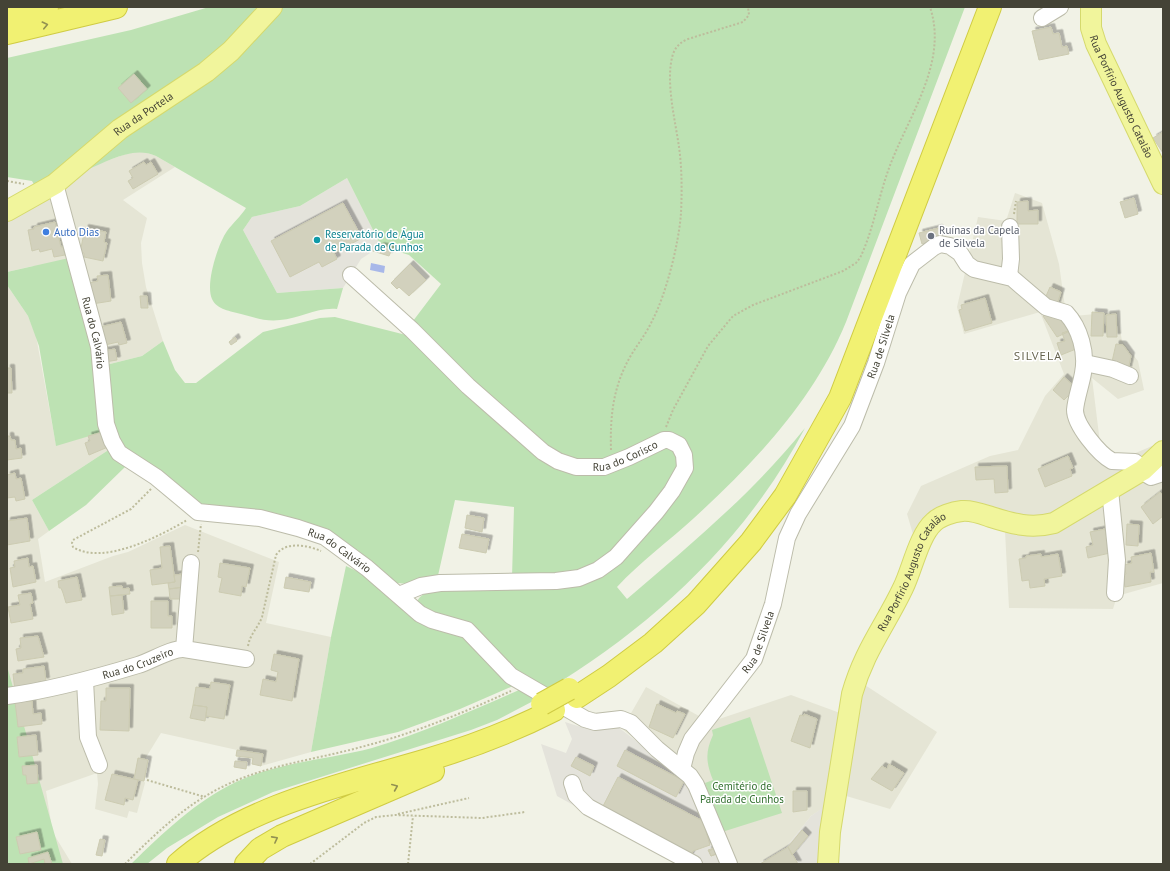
<svg xmlns="http://www.w3.org/2000/svg" width="1170" height="871" font-family="'PT Sans',sans-serif">
  <defs>
    <filter id="shadow"><feDropShadow dx="3.5" dy="-3.5" stdDeviation="0" flood-color="#0004"/></filter>
  </defs>
  <rect width="100%" height="100%" fill="#f1f2e6"/>
  <path fill="#e5e5d5" d="M142 151 156 156 175 167 123 200 147 218 141 243 142 263 146 287 163 341 142 356 106 365 33 266 7 272V199L27 189 126 154Z
    M1015 193 1042 203 1059 264 1065 307 1074 316 1117 312 1122 341 1138 361 1144 390 1118 399 1092 378 1100 443 1110 455H1131L1152 446 1163 457V583L1117 596 1113 609 1009 608 1005 531 985 523 962 520 940 528 933 536 921 561 907 514 921 486 990 456 1018 450 1045 396 1064 374 1040 312 964 334 957 307 978 217 1006 221Z
    M7 285 28 316 36 336 56 445 103 432 110 449 32 500 49 531 38 539 45 582 113 556 128 552 185 525 279 562 266 623 331 637 311 752 261 766 263 754 237 750 161 733 145 759 148 760 144 781 145 783 137 813 129 811 127 818 95 809 98 784 97 773 46 791 51 822 47 823 72 864H7Z
    M848 674 937 732 890 809 843 795 811 816 787 846 758 864H724L683 777 622 729 646 687 710 722 791 695 840 713Z"/>
  <path fill="#e4e3db" d="M347 178 381 246 361 259 343 288 277 293 243 230 252 217 300 206Z
    M565 722 581 727H618L683 777 688 782 724 864H679L557 796 541 744 566 753 572 739Z
    M831 802 822 864H758L787 846 811 816Z"/>
  <path fill="#bde2b3" d="M209 7H264L232 43 36 188 32 181 7 177V58L131 30Z
    M280 7H965L846 322C814 400 755 462 694 518 669 541 640 562 617 587L627 599C691 544 752 494 805 428 746 540 654 625 547 690 501 666 459 633 417 603 419 593 431 592 440 590L584 580 690 472C694 460 692 452 685 442L607 460 585 462 557 455 476 387 413 321 441 284 409 255 381 246 347 178 300 206 252 217 243 230 277 293 343 288 337 309C317 307 299 319 280 320 266 322 254 317 241 314 231 311 217 310 212 299 205 284 218 244 227 231 233 223 241 216 246 208L156 156C133 145 107 162 86 170Z
    M69 258 97 353 103 432 56 446 39 346 28 316 7 285V272Z
    M335 317 410 336 566 470 665 445 677 451 678 474 608 558 580 572 512 577 514 507 455 500 437 580 409 584 397 583 349 548 203 510 117 445 106 365 142 356 163 341 175 370 185 383H196L263 332 320 318Z
    M110 449 125 467 86 505 49 531 32 500Z
    M346 566 363 574 415 621 463 636 513 686 460 709 398 732 311 752 331 637Z
    M7 666 63 864H7Z
    M519 690 537 699 497 720 471 730 273 792 218 817 167 848 147 864H131C163 833 196 801 236 782 278 762 327 760 372 748 422 733 471 711 519 690Z
    M750 717 782 813 722 832 705 783 713 780C706 763 705 752 713 735L712 730Z"/>
  <path fill="#a8b8e9" d="M371 263 385 266 384 273 370 270Z"/>
  <path fill="#d2d1bd" stroke="#cccbb1" filter="url(#shadow)" d="M1051 27 1053 34 1059 33 1062 47 1067 46 1069 54 1039 60 1032 31Z
    M134 74 147 89 131 103 118 88Z
    M1163 132V153L1153 138Z
    M144 162 146 165 151 162 158 174 133 189 128 181 133 178 129 171Z
    M1134 198 1138 214 1125 218 1120 202Z
    M1028 201V211L1038 210V224H1017V202Z
    M343 203 362 238 334 253 337 259 322 267 319 262 290 277 271 241Z
    M55 222 61 247H63L65 255 54 257 52 249 40 252 39 249 32 251 28 230 34 229V227Z
    M85 228 106 232 104 242 107 243 103 261 84 257V253H80Z
    M939 228 942 238 922 244 919 233Z
    M381 246 392 249 389 256 373 251Z
    M410 264 426 280 409 296 399 287 397 289 391 283Z
    M108 275 111 301 92 304 89 283 98 281 97 276Z
    M1050 287 1061 292 1056 308 1043 303Z
    M140 296H147L148 308H141Z
    M985 298 992 323 965 331 959 310 962 309 961 305Z
    M1048 312 1065 315 1074 329 1057 337 1043 316Z
    M1092 312 1104 313 1103 336H1091Z
    M1116 314 1117 337H1107L1106 315Z
    M121 322 127 343 119 345 118 342 105 345 100 327Z
    M1074 329 1076 349 1061 355 1057 343 1065 341 1062 333Z
    M235 337 237 341 231 345 229 342Z
    M1116 344 1123 345 1131 356 1128 370 1111 366Z
    M115 349 117 360 105 362 103 351Z
    M7 368H11L12 393H7Z
    M1064 377 1076 388 1064 400 1053 390Z
    M103 432 108 447 89 455 85 443 90 441 88 436Z
    M7 436H10L11 440H15L16 449 21 448 22 458 7 460Z
    M1068 456 1073 468 1070 469 1072 476 1045 487 1038 469Z
    M1007 466 1008 492 995 493 994 479 976 480 975 467Z
    M15 473 16 479 21 478 25 499 16 501 15 497 7 498V475Z
    M1160 492 1163 495V516L1153 524 1141 507Z
    M467 515 484 518 482 532 465 528Z
    M27 518 30 541 7 545V521Z
    M1127 524 1139 525 1138 546 1126 545Z
    M1105 529 1110 553 1088 558 1086 547 1093 545 1090 532Z
    M462 534 489 539 486 553 459 548Z
    M170 546 175 582 152 585 150 570 162 568 160 547Z
    M1151 553 1154 572H1150L1151 582 1125 587 1123 575 1126 574 1124 565 1132 563 1131 557Z
    M1041 554V557L1058 554 1062 576 1044 579 1045 586 1030 588 1029 580 1022 581 1019 559 1026 558V556Z
    M28 558 29 567 33 566 36 582 13 587 10 568 15 567 14 561Z
    M220 563 250 568 246 587 242 586 241 596 219 592 222 578 218 577Z
    M184 574V587L169 589 168 583 175 582 174 575Z
    M77 577 82 600 66 603 63 593 61 588H59L58 581Z
    M286 577 311 582 309 592 284 588Z
    M122 586 123 589 129 588 130 594 110 596 109 587Z
    M184 587V599H170L169 589Z
    M31 593 33 603 30 604 33 619 11 623 8 607 20 605 18 595Z
    M122 595 124 613 112 615 110 596Z
    M151 601H168V616H172V628H151Z
    M38 636 44 657 18 661 16 649 21 648 20 638Z
    M274 654 299 659 292 701 260 695 263 679 276 682 278 672 271 670Z
    M44 666 46 681 38 682V685L15 691 13 674 23 673V669Z
    M211 682 230 685 224 719 206 716 207 707 193 705 196 687 210 689Z
    M106 688H130L129 731 100 730 101 701H106Z
    M32 701 33 714 41 713 42 724 18 727 15 702Z
    M657 704 676 713 677 711 685 714 673 738 649 727Z
    M193 705 207 707 205 721 190 718Z
    M804 714 817 719 810 748 791 741 800 715 804 716Z
    M36 735 38 755 19 757 17 737Z
    M237 750 263 754 261 766 252 764 253 758 236 756Z
    M625 750 684 781 676 797 617 766Z
    M576 757 594 766 590 776 571 766Z
    M138 758 148 760 144 781 134 779Z
    M235 761 247 762 246 769 234 767Z
    M889 764 904 773 892 791 871 779 882 766 887 769Z
    M37 765 38 783 27 784 26 775H23L22 766Z
    M112 774 138 780 133 800 125 798 124 805 105 800Z
    M618 777 703 821 710 845 693 851 689 858 600 812Z
    M793 791H807V810L793 812Z
    M802 830 808 836 792 855 788 847Z
    M37 832 41 850 20 854 16 837Z
    M100 839 105 840 102 856 96 855Z
    M788 847 798 864H760Z
    M714 848 716 854 711 856 708 850Z
    M715 848 717 854 711 856 709 851Z
    M48 852 52 864H45L44 859 29 864 28 858Z"/>
  <g fill="none" stroke-linecap="round" stroke-linejoin="round">
    <defs>
      <g id="minor">
        <path d="M1042 18 1060 7"/>
        <path id="s1" d="M55 184 99 347 106 424 112 441 119 453 156 477 198 512 260 518 298 528 325 537 367 568 420 614 432 620 467 630 511 676 585 719 595 722 621 719 631 723 657 749 690 776 696 785 729 864"/>
        <path id="s2" d="M351 275 412 330 468 386 543 452 558 461 576 467H604L629 457 664 440H669L679 445 684 455 685 468 672 491 656 512 616 557 598 570 579 578 556 581 440 583 421 586 399 595"/>
        <path d="M1009 276 1011 259 1010 227"/>
        <path d="M1085 363 1113 369 1130 376"/>
        <path d="M1110 490 1117 560 1115 593"/>
        <path d="M184 649 246 659"/>
        <path d="M85 681 88 737 99 765"/>
        <path id="s3" d="M7 696C52 690 95 678 138 665 151 661 172 648 184 649L191 563"/>
        <path id="s4" d="M682 769 686 753 692 739 754 659 773 604 787 538 798 514 852 426 876 363 898 293 912 264 934 247 940 244 950 246 960 253 967 264 974 269 1012 278 1046 307 1066 313C1080 328 1087 353 1083 373 1081 385 1076 398 1075 410 1075 425 1099 454 1112 461L1135 462 1146 474 1151 477 1163 473"/>
        <path d="M572 783 576 795 588 807 694 864"/>
      </g>
      <g id="major">
        <path id="s5" d="M1091 7V28L1096 44 1163 184"/>
        <path id="s6" d="M7 211 55 184 120 129 206 72 231 51 272 7"/>
        <path id="s7" d="M828 864 830 832 852 694C864 651 885 626 903 588 912 570 919 535 934 522 940 516 953 512 962 511 972 510 982 514 991 517 1013 524 1031 529 1054 523L1143 470 1163 451"/>
      </g>
      <path id="highway" d="M7 16 47 7
        M7 33 116 7
        M577 697 609 676 653 643 696 604 751 542 785 496 840 398 990 7
        M178 864C243 806 346 784 427 760 471 747 513 731 554 710
        M246 864 260 849 282 836 433 771"/>
    </defs>
    <use href="#minor" stroke="#bcbcaa" stroke-width="18"/>
    <use href="#major" stroke="#d5d96d" stroke-width="22"/>
    <use href="#highway" stroke="#cfcb43" stroke-width="24"/>
    <path stroke="#bdbc9c" stroke-width="2" stroke-dasharray="2 2" stroke-linecap="butt" d="M7 181 24 184
      M1014 214 1016 201
      M666 427 673 410 708 346 733 316 753 305 843 271 856 263 860 258C873 231 878 199 888 171 906 119 949 64 930 7
      M611 450C610 416 613 387 630 357 637 345 646 334 652 321 666 295 679 243 681 213 682 191 682 168 679 147 675 119 665 80 673 54 676 46 681 42 688 39L743 22 749 15 748 7
      M151 489 131 509 73 540 72 543 73 547C103 566 160 536 187 520
      M198 552 201 524
      M248 646C250 634 258 628 262 617L276 555C285 541 307 545 321 551
      M147 780 205 797
      M398 814 469 798
      M125 864C154 835 185 805 222 787 266 765 314 760 361 747 412 734 463 713 511 691
      M310 864 364 823 376 817 395 815 482 818 525 812
      M408 864 413 816"/>
    <use href="#minor" stroke="#fff" stroke-width="16"/>
    <use href="#major" stroke="#f1f59c" stroke-width="20"/>
    <use href="#highway" stroke="#f1f172" stroke-width="22"/>
    <defs>
      <path id="highway-bridge" d="M542 704 569 689"/>
    </defs>
    <use href="#highway-bridge" stroke="#cfcb43" stroke-width="24" stroke-linecap="butt"/>
    <use href="#highway-bridge" stroke="#f1f172" stroke-width="22"/>
  </g>
  <defs><path id="oneway-chevron" d="M-2-3.5L2.5 0L-2 3.5" fill="none" stroke-width="1.6" stroke-linecap="round" stroke-linejoin="round"/></defs>
  <g stroke="#929151">
    <use href="#oneway-chevron" transform="translate(45 25) rotate(-13)"/>
    <use href="#oneway-chevron" transform="translate(395 787) rotate(-23)"/>
    <use href="#oneway-chevron" transform="translate(275 839) rotate(-28)"/>
  </g>
  <circle fill="#3f7fe0" stroke="#fff" stroke-width="1.5" cx="46" cy="232" r="4"/>
  <circle fill="#6b7280" stroke="#fff" stroke-width="1.5" cx="931" cy="236" r="4"/>
  <circle fill="#0f9aa8" stroke="#fff" stroke-width="1.5" cx="317" cy="240" r="4"/>
  <g text-anchor="middle" stroke-width="3" stroke-linejoin="round" paint-order="stroke">
    <g font-size="11" fill="#444336" stroke="#fff">
      <text dy="4" stroke="none"><textPath href="#s5" startOffset="96">Rua Porfírio Augusto Catalão</textPath></text>
      <text dy="4" stroke="none"><textPath href="#s6" startOffset="168">Rua da Portela</textPath></text>
      <text dy="4" stroke="none"><textPath href="#s1" startOffset="154">Rua do Calvário</textPath></text>
      <text dy="4" stroke="none"><textPath href="#s4" startOffset="473">Rua de Silvela</textPath></text>
      <text dy="4" stroke="none"><textPath href="#s2" startOffset="349">Rua do Corisco</textPath></text>
      <text dy="4" stroke="none"><textPath href="#s1" startOffset="526">Rua do Calvário</textPath></text>
      <text dy="4" stroke="none"><textPath href="#s7" startOffset="309">Rua Porfírio Augusto Catalão</textPath></text>
      <text dy="4" stroke="none"><textPath href="#s4" startOffset="150">Rua de Silvela</textPath></text>
      <text dy="4" stroke="none"><textPath href="#s3" startOffset="135">Rua do Cruzeiro</textPath></text>
    </g>
    <g font-size="11" fill="#5b616d" stroke="#fff" text-anchor="start">
      <text x="939" y="234">Ruínas da Capela<tspan x="939" dy="13">de Silvela</tspan></text>
    </g>
    <g font-size="11" fill="#366cbe" stroke="#fff" text-anchor="start">
      <text x="54" y="236">Auto Dias</text>
    </g>
    <g font-size="11" fill="#0d838f" stroke="#fff" text-anchor="start">
      <text x="325" y="238">Reservatório de Água<tspan x="325" dy="13">de Parada de Cunhos</tspan></text>
    </g>
    <g font-size="11" fill="#32702f" stroke="#fff">
      <text x="742" y="790">Cemitério de<tspan x="742" dy="13">Parada de Cunhos</tspan></text>
    </g>
    <g font-size="12" letter-spacing="1" fill="#66644e" stroke="#fff">
      <text x="1038" y="360">SILVELA</text>
    </g>
  </g>
  <rect width="1170" height="871" fill="none" stroke="#444336" stroke-width="16"/>
</svg>
